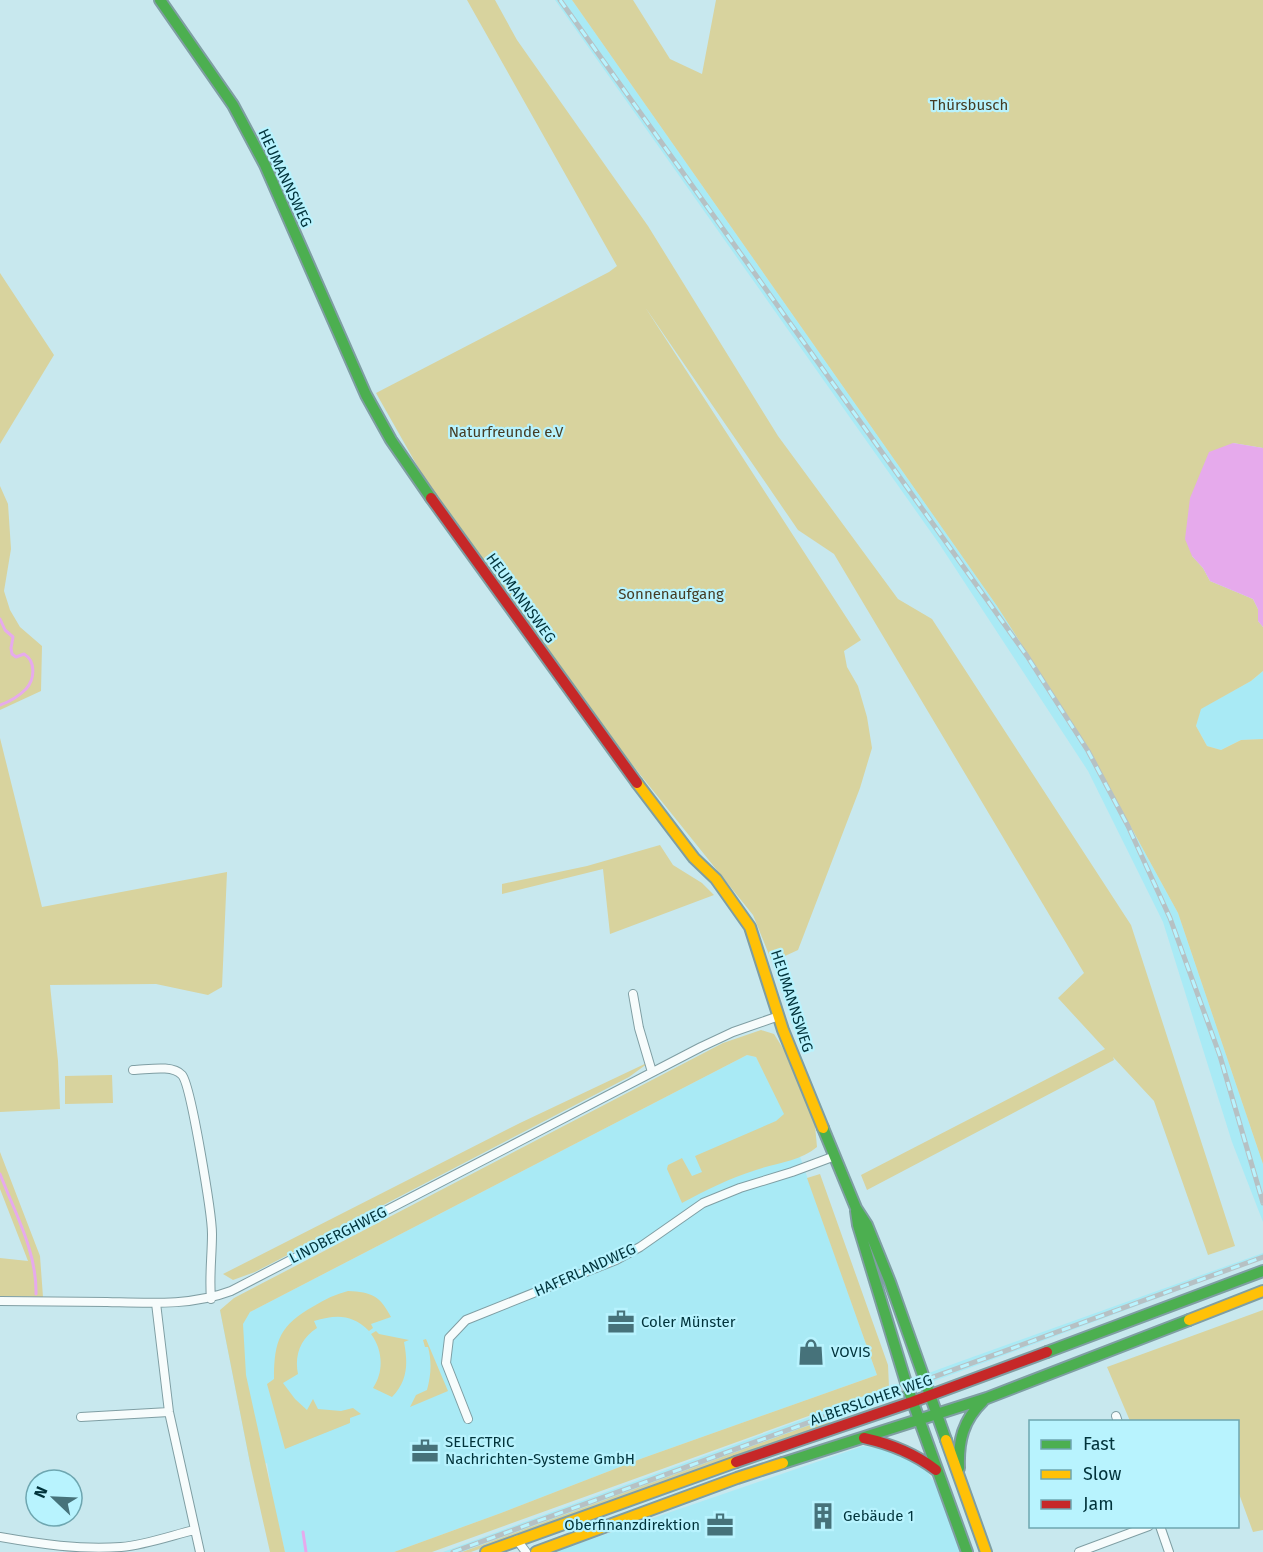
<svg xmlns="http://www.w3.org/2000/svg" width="1263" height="1552" font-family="'Fira Sans',sans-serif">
  <rect width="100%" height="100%" fill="#c8e8ee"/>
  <path fill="#a9eaf5" d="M555 0H572L997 606 1086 745 1178 913 1263 1164V1222L1232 1142 1163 922 1088 771 940 545Z
    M1263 671V739L1241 740 1221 750 1207 746 1196 726 1200 709 1251 681Z
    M747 1055 756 1057 785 1114 877 1375 643 1458 501 1513 394 1552H285L273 1502 267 1463 251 1468 220 1310 250 1312Z
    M1263 1253V1259L956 1373 462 1552H443L956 1363Z
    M863 1446 887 1450 913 1459 928 1473 939 1489 962 1552H554Z"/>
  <path fill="#d8d39e" d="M467 0H495L517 40 648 226 778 436 898 599 932 619 1131 925 1235 1246 1208 1255 1154 1101 1113 1057 1114 1060 867 1190 861 1175 1105 1049 1058 998 1084 973 834 554 798 530 645 307 861 640 844 651 847 667 858 686 867 717 872 748 860 788 798 950 772 962 753 915 618 747 432 492 376 393 609 272 617 266Z
    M572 0H633L670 59 702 74 716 0H1263V448L1233 443 1192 556 1203 568 1210 581 1253 599 1258 609V621L1263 627V671L1251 681 1201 709 1196 726 1207 746 1221 750 1241 740 1263 739V1164L1178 913 1086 745 997 606Z
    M0 273 54 355 0 444Z
    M0 486 8 504 11 549 4 591 10 610 20 627 42 646 41 691 0 710Z
    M0 738 42 907 227 872 222 987 208 995 156 984 50 985 58 1061 60 1109 0 1112Z
    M660 845 673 865 702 883 714 895 610 934 603 869 502 894V884L587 866Z
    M761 1030 774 1034 784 1050 815 1125 817 1147C801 1161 776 1163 756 1170 730 1178 706 1190 682 1203L667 1169 668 1165 682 1158 692 1176 702 1172 695 1156 776 1121 784 1114 756 1057 747 1055 250 1312 243 1324 246 1375 285 1552H270L251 1468 220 1310 234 1298 723 1043Z
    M651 1061 629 1077 255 1272 233 1280 223 1274 520 1123Z
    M112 1075 113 1103 65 1104V1076Z
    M0 1152 40 1256 43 1297 0 1296V1258L28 1261 0 1189Z
    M820 1174 888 1365 889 1387 432 1552H394L501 1513 643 1458 877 1375 807 1178Z
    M348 1291C372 1292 380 1296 391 1317L371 1324 373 1328 369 1331C351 1313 335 1315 314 1321L317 1328C301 1338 294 1355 298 1374L283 1383 295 1399 307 1410 313 1399 318 1409 341 1411 353 1408 361 1414 350 1418V1423L285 1449 267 1384 274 1379C274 1340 280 1325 314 1306 325 1299 336 1294 348 1291Z
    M1263 1310V1530L1253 1532 1238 1491V1422L1130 1421 1107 1367Z
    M376 1331 379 1334 409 1340 404 1342C408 1363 408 1381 392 1397L373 1388C384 1372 383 1350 371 1334Z
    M426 1339 448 1391 410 1407 416 1395 427 1390C431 1375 432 1362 428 1347H425L423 1340Z
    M829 1418 830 1423 471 1552H462Z"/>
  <path fill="#e6aaec" d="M1233 443 1263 448V627L1258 621V609L1253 599 1210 581 1203 568 1192 556 1185 539 1190 498 1209 452Z"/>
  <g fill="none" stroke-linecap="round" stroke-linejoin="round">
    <path stroke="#e6aaec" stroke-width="3" d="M0 619 5 630 13 637 11 648 12 654 16 657 24 654C36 661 35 679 26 689 19 696 9 702 0 705
      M0 1174C15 1213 37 1252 36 1294
      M303 1532 306 1552"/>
    <defs>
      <path id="street" d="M633 994 639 1028 652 1072
        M133 1070C146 1070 172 1064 182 1075 191 1085 212 1215 212 1234 212 1256 209 1276 211 1299
        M0 1301C36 1301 71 1302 107 1302 149 1303 191 1306 231 1291L701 1047 733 1032 779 1016
        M156 1303 169 1412 200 1552
        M1116 1416 1118 1422
        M81 1417 169 1412
        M468 1419 446 1363 449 1338 466 1320 616 1260 640 1247 703 1203 740 1188 792 1172 835 1156
        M1160 1526 1169 1552
        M0 1537C40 1544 80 1550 121 1547 145 1545 170 1536 194 1530
        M517 1540 526 1552
        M1079 1552 1149 1526"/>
      <path id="fast" d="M160 0 233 105 265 165 366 395 391 440 431 498
        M823 1128 856 1208 867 1225 890 1282 946 1440
        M856 1211 858 1225 907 1386 967 1552
        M1047 1352 1263 1271
        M783 1463 987 1398 1189 1320
        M959 1468C958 1441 963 1420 983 1401"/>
      <path id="slow" d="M637 783 694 858 716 879 750 927 783 1030 823 1128
        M1189 1320 1263 1291
        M946 1440 986 1552
        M486 1552 736 1462
        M536 1552 737 1478 783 1463"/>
      <path id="jam" d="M431 498 637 783
        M864 1438C891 1444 914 1453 936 1470
        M736 1462 912 1402 1047 1352"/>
    </defs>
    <use href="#street" stroke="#7f9ea3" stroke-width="10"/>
    <use href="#fast" stroke="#7f9ea3" stroke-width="14"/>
    <use href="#slow" stroke="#7f9ea3" stroke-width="14"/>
    <use href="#jam" stroke="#7f9ea3" stroke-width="14"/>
    <use href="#street" stroke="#f7fcfc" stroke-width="8"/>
    <use href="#fast" stroke="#4caf50" stroke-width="10"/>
    <use href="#slow" stroke="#ffc107" stroke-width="10"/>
    <use href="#jam" stroke="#c62828" stroke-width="10"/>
    <defs>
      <path id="rail" d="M560 0 1027 656 1088 751 1128 826 1170 918 1220 1056 1263 1203
        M453 1552 1263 1257"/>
    </defs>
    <use href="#rail" stroke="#b6c1c4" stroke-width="5"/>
    <use href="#rail" stroke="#b8f3fe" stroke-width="3" stroke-dasharray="9" stroke-linecap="butt"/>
  </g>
  <defs>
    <symbol id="office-bare" viewBox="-9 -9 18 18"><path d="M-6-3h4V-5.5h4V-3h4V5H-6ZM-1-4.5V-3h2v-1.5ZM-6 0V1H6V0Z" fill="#46727a" stroke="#b8f3fe" stroke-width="2.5" paint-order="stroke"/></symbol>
    <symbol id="shop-bare" viewBox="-9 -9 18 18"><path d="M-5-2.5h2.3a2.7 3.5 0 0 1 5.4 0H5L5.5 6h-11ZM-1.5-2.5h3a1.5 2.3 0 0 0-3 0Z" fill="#46727a" stroke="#b8f3fe" stroke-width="2.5" paint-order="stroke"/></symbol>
    <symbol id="building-bare" viewBox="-9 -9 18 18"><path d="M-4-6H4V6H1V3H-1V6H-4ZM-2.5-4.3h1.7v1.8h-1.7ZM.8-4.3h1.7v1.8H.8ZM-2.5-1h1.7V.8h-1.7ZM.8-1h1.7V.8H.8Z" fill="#46727a" stroke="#b8f3fe" stroke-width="2.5" paint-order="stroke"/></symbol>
  </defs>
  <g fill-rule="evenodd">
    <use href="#office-bare" x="602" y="1303" width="38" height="38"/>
    <use href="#shop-bare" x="792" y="1333" width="38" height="38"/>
    <use href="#office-bare" x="406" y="1432" width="38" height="38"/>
    <use href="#building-bare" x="804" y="1497" width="38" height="38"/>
    <use href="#office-bare" x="701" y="1506" width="38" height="38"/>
  </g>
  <g text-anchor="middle" stroke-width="4.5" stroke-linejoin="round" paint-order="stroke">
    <g font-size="15" fill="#453c24" stroke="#b8f3fe">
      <text x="969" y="110">Thürsbusch</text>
      <text x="506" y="437">Naturfreunde e.V</text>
      <text x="671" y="599">Sonnenaufgang</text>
    </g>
    <g font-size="15" fill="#00333b" stroke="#b8f3fe">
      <text transform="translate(285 178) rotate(65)" y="5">HEUMANNSWEG</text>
      <text transform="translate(521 598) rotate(54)" y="5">HEUMANNSWEG</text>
      <text transform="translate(792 1001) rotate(72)" y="5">HEUMANNSWEG</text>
      <text transform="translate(338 1235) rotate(-27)" y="5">LINDBERGHWEG</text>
      <text transform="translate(585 1270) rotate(-24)" y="5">HAFERLANDWEG</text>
      <text transform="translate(871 1400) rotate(-19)" y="5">ALBERSLOHER WEG</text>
    </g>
    <g font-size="15" fill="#00333b" stroke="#b8f3fe" text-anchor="start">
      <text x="641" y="1327">Coler Münster</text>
      <text x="831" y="1357">VOVIS</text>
      <text x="445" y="1447">SELECTRIC<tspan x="445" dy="17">Nachrichten-Systeme GmbH</tspan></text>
      <text x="843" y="1521">Gebäude 1</text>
      <text x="700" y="1530" text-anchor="end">Oberfinanzdirektion</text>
    </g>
  </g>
  <rect x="1029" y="1420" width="210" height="108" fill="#b8f3fe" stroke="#6ea6b0" stroke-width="1.5"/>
  <rect x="1041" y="1440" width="30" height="9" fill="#4caf50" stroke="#6ea6b0" stroke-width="1.5"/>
  <text x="1083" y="1450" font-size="18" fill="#00333b">Fast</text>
  <rect x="1041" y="1470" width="30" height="9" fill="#ffc107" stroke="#6ea6b0" stroke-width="1.5"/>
  <text x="1083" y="1480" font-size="18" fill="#00333b">Slow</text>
  <rect x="1041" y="1500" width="30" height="9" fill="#c62828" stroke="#6ea6b0" stroke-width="1.5"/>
  <text x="1083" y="1510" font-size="18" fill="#00333b">Jam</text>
  <g transform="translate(54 1498) rotate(293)"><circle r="28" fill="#b8f3fe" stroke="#6ea6b0" stroke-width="1.5"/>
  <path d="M0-4.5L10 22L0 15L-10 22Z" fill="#46727a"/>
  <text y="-9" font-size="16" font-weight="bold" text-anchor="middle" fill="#00333b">N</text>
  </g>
</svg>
